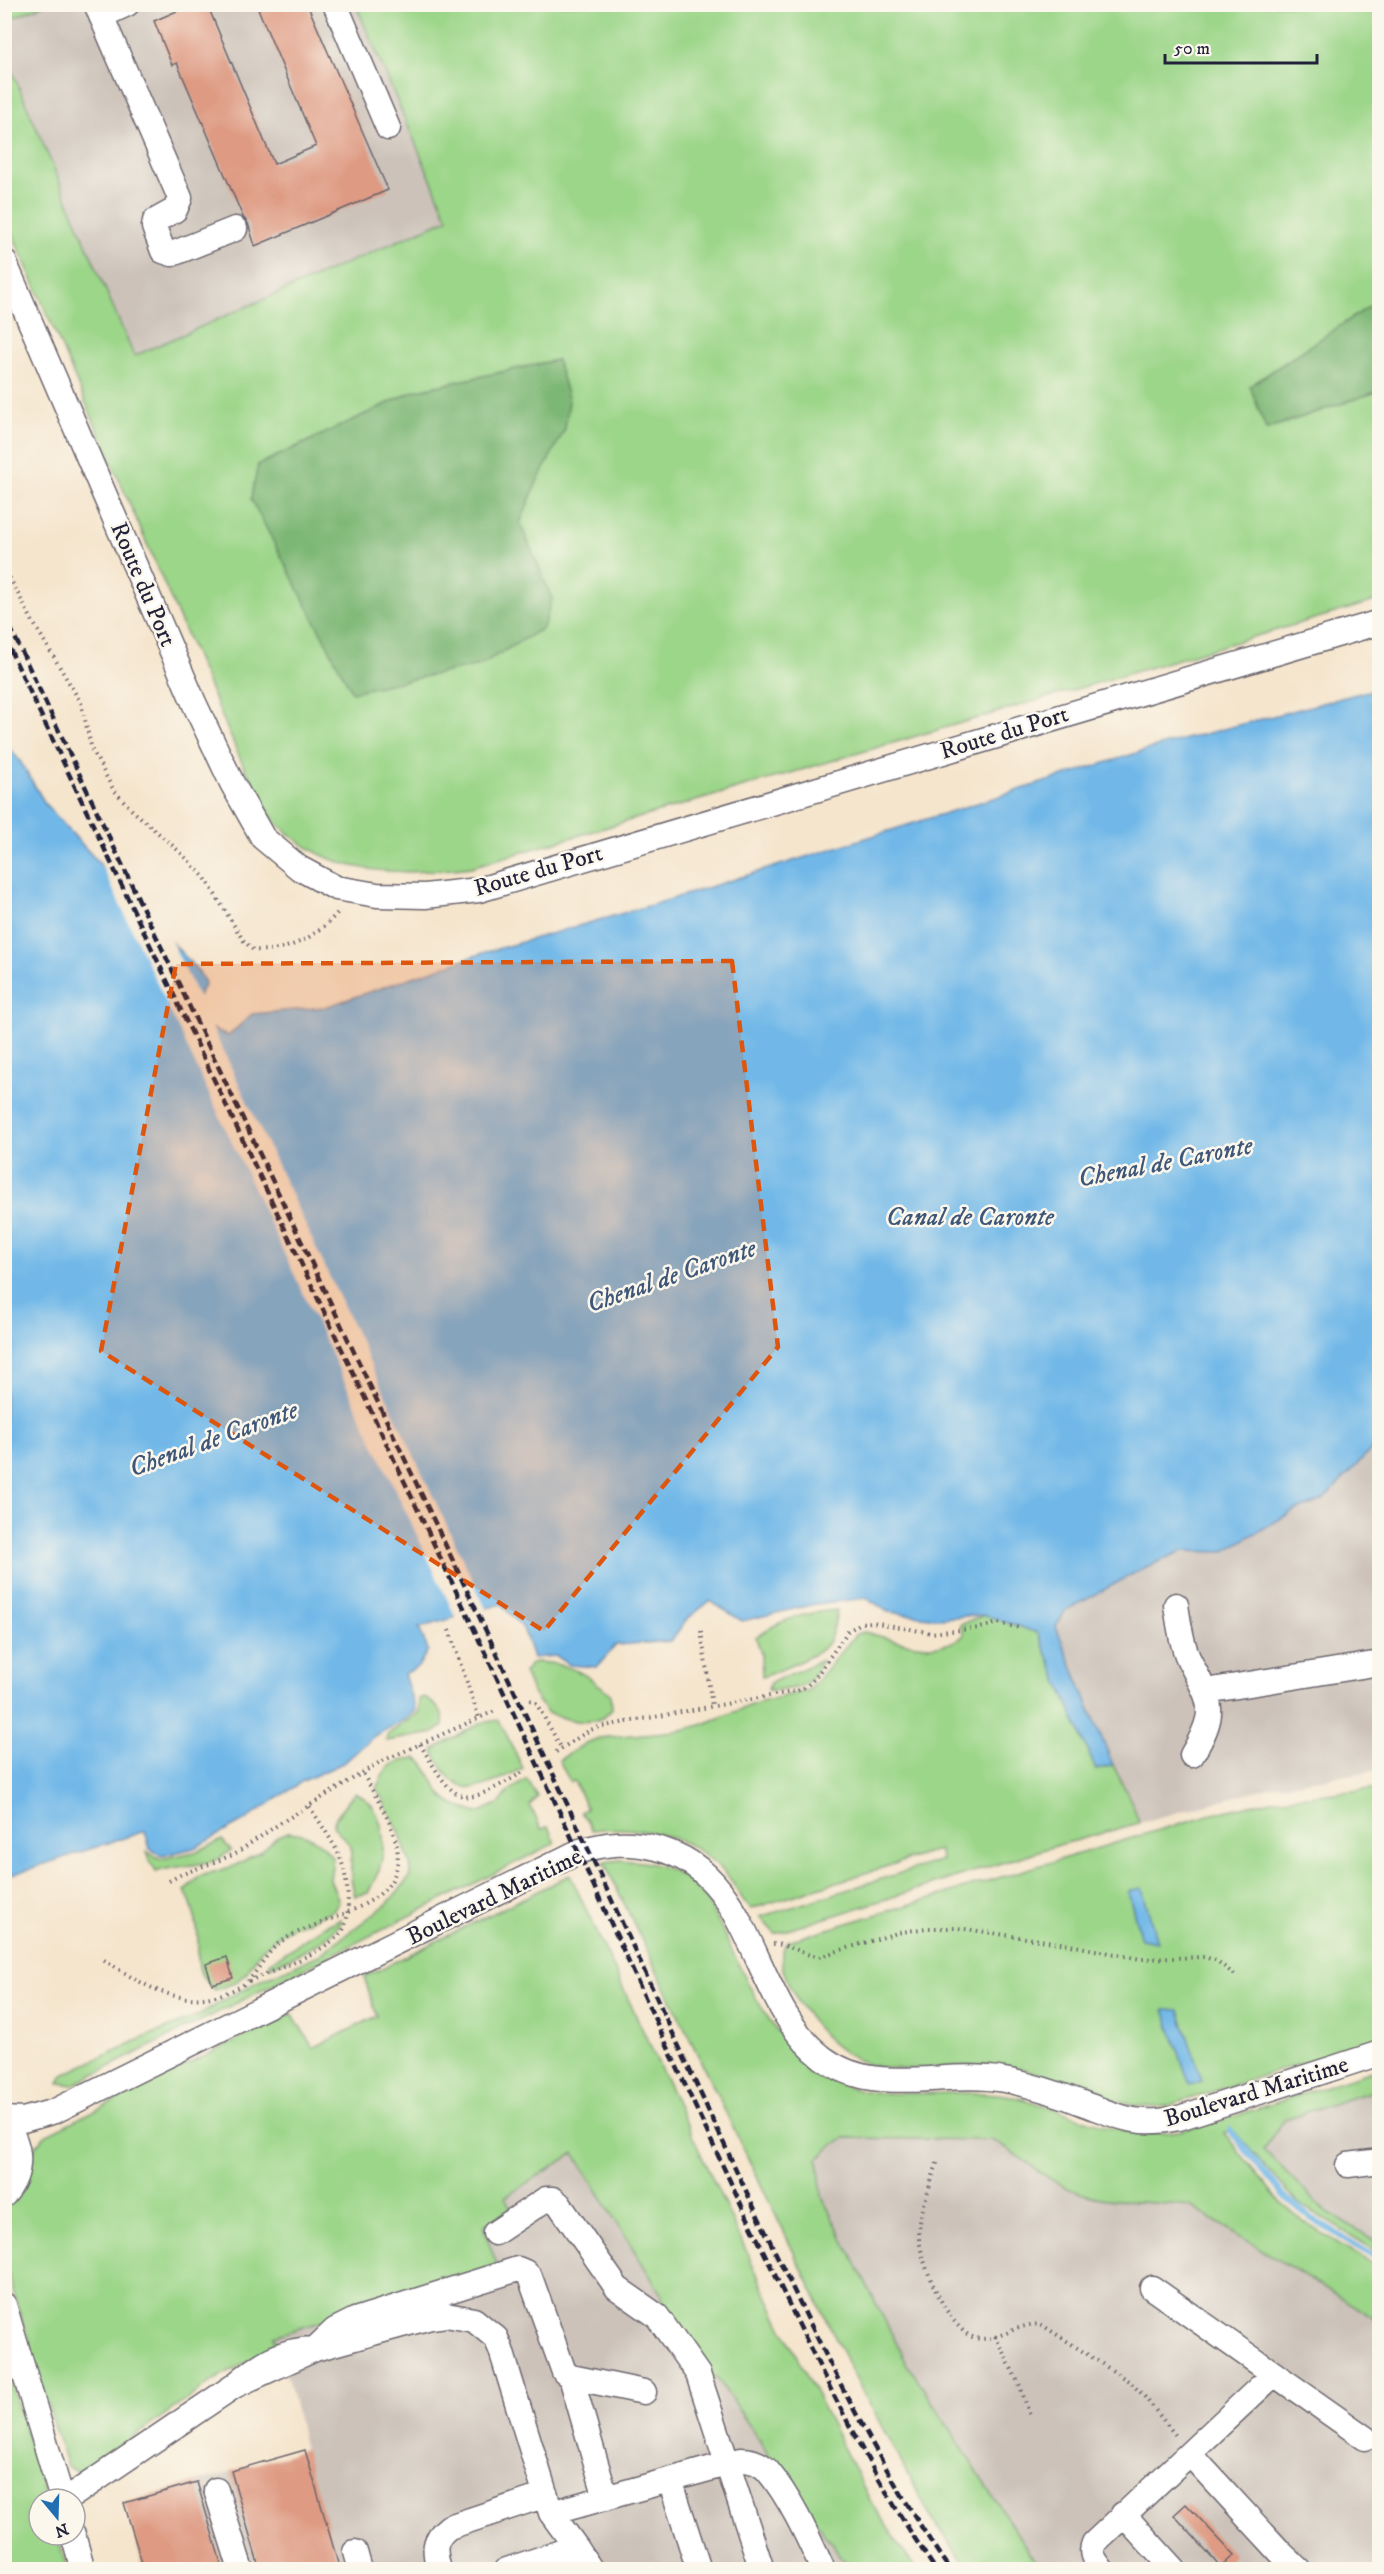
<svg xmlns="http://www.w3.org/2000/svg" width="1384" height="2574" font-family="'IM FELL DW Pica',serif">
  <rect width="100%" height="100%" fill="#fbf7ec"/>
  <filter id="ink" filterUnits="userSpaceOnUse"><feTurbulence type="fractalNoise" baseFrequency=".0167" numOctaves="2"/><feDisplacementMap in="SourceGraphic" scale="12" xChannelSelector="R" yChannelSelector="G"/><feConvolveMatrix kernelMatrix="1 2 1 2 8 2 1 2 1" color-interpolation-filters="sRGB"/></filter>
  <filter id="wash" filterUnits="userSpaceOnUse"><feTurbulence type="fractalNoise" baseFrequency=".008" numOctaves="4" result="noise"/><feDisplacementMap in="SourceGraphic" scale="24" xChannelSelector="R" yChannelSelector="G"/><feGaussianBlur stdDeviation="1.35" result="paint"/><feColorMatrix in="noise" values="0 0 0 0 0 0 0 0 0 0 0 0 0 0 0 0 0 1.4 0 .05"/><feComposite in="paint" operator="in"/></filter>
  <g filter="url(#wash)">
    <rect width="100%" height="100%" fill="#f5e5cd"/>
    <path fill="#ccc2b9" d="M44 4 356 5 448 219 134 356 5 52 4 21Z
      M1379 1442V1770L1269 1787 1139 1823 1133 1805 1113 1765 1056 1627 1065 1611 1142 1569 1183 1551 1223 1552 1292 1512 1323 1500Z
      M1379 2089V2243L1323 2209 1263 2149 1285 2119Z
      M844 2138 992 2140 1012 2151 1039 2172 1075 2192 1118 2199 1156 2201 1190 2206 1379 2321V2569H1040L905 2360 822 2196 818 2159 829 2148Z
      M574 2153 661 2294 662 2307 716 2378 762 2444 776 2470 851 2569H144L124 2503 305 2450 291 2389 273 2336 497 2268 483 2226 511 2209 505 2197Z"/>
    <path fill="#9cd689" stroke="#5f7c62" stroke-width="1.5" fill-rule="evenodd" d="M5 4H44V5L5 21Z
      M356 5H1379V300L1250 386 1267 429 1379 391V600L471 867C400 875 333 879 278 824 265 811 253 782 243 765L5 217 4 52 134 356 448 219ZM557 360 536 484 520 523 552 599 258 465 414 391Z
      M837 1610C835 1621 833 1636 826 1645 817 1656 776 1672 762 1677L761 1654 756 1637C779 1619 809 1612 837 1610Z
      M985 1615 1038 1633 1096 1770 1113 1765 1133 1805 1139 1823 1052 1847 775 1934 760 1917 942 1860 939 1850 751 1909C740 1899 736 1886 727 1875 692 1835 643 1825 592 1830L581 1812 586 1809V1807L574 1781 570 1782 559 1760 586 1743 599 1738 678 1731 701 1725 757 1703 809 1690 856 1634 864 1632C894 1639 937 1658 964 1635L960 1624Z
      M822 1660C818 1667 814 1677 808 1682 800 1689 778 1691 768 1690L770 1683Z
      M536 1662C568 1663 587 1673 611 1695L612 1709C597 1730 567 1720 547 1713L532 1692 524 1672 532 1663Z
      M423 1697C437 1705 443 1710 444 1726L433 1733 386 1741 387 1735 419 1712V1699Z
      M499 1720 523 1768C479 1790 457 1805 433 1750L480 1723Z
      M416 1758C433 1768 433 1792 450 1803 458 1808 469 1810 478 1813L500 1803 509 1791 527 1779 537 1797 530 1805 541 1829 548 1827 555 1843 73 2085 59 2083 63 2075 136 2041 202 2014 227 1998 261 1980 319 1955 388 1903 409 1878 411 1867 399 1831 377 1789C385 1765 391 1762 416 1758Z
      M1379 1788V2039L1167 2106C1120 2113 1070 2080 1023 2069 978 2059 933 2072 887 2068 844 2064 811 2027 792 1991 784 1975 776 1956 788 1941L1212 1814 1272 1800ZM1164 2009 1201 2081 1190 2084Z
      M354 1793C382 1802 388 1841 380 1867 377 1876 372 1885 368 1893L355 1896 351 1879V1846L333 1826 336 1817Z
      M288 1832C307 1832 322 1843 333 1858L330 1880 339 1901 334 1910 286 1930 262 1949 246 1973 235 1983 215 1990C190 1970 201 1955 197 1928 196 1915 191 1903 185 1891L200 1876 234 1866 260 1852 277 1837Z
      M222 1840 231 1850C211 1869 181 1863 156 1872L150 1861 147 1852 161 1859 195 1852Z
      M619 1860C645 1861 671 1865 691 1883 712 1902 723 1932 735 1957 756 2001 779 2043 818 2073 864 2108 949 2086 1005 2095 1062 2105 1112 2140 1171 2132 1203 2128 1233 2116 1263 2107 1302 2094 1341 2081 1379 2069V2089L1285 2119 1263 2149 1323 2209 1379 2243V2253L1298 2203 1232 2129 1224 2133 1280 2202 1305 2223 1379 2268V2321L1190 2206C1154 2201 1108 2204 1075 2191 1044 2180 1021 2155 992 2140L844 2138 829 2148 818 2159 822 2197 905 2360 1040 2569H968L930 2515 851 2370 604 1862Z
      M570 1875 780 2323 872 2504 916 2569H851L776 2470 762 2444 717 2378 708 2380 662 2307 661 2294 574 2153 505 2197 511 2209 483 2226 498 2268 274 2336 277 2347 216 2379 86 2470 80 2472 67 2467 5 2265 4 2213 29 2155 45 2135 292 2013 313 2048 377 2016 364 1977Z
      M340 1919 341 1923C323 1945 296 1955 270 1967V1963L323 1927Z
      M5 2363 46 2499H39V2535H57L67 2569H5Z"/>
    <path fill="#7db775" stroke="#506c58" stroke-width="1.5" d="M1379 300V391L1266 429 1250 386Z
      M557 360 569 401 565 429 536 484 520 523 552 599 543 628 480 665 352 692 251 499 258 465 414 391Z"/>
    <path fill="#71b8e8" stroke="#4a6d92" stroke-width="1.5" d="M1379 688V1442L1323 1500 1292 1512 1223 1552 1182 1551 1142 1569 1065 1611 1056 1627 1113 1765 1096 1770 1038 1633 985 1615 938 1618 889 1612 867 1598 815 1604 742 1621 710 1601 686 1620 671 1641 616 1645 597 1667 570 1665 555 1656 533 1658 523 1628 501 1604 419 1628 428 1650 418 1667 404 1674 415 1710 406 1719 374 1736 345 1762 303 1781 242 1822 194 1848 162 1856 150 1849 145 1831 5 1877 4 742 20 761 46 805 199 972 205 983 191 1010 209 1027 228 1036 252 1014 325 1007 483 953 662 902 1159 746Z
      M1142 1888 1157 1942 1141 1939 1128 1892Z
      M1164 2009 1179 2010 1202 2081 1190 2085Z"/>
    <path fill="#f5e5cd" d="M99 860 168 934 200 1001 195 1010 211 1025 487 1611 457 1620Z"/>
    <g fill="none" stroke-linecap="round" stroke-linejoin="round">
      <path stroke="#71b8e8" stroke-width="6" d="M1230 2130 1285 2197 1312 2219 1380 2260"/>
    </g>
    <g id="blocks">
      <path fill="#de9a82" d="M193 4H207L274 164 316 146 256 4H307L388 190 255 246 248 223 243 217 177 63 172 65 154 21Z
        M227 1957 233 1978 212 1984 206 1964Z
        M305 2450 340 2570H260L231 2471Z
        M197 2482 223 2570H144L124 2503Z
        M1186 2504 1234 2555 1221 2567 1174 2515Z"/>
    </g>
  </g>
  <g filter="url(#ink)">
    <use href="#blocks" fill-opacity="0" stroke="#6c666e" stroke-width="1.5"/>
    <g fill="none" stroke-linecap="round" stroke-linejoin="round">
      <defs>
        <path id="minor" d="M96 4 180 198 175 210 155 221 154 227 163 251 172 254 235 229
          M335 4 388 128
          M101 16 127 4
          M4 261 195 705 232 783 263 838 299 868 336 888 377 895 425 896 479 890 1380 622
          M1176 1605C1179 1623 1181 1643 1189 1660 1211 1703 1219 1709 1192 1755
          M1206 1691 1380 1663
          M4 2119 23 2120 55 2111 580 1851C606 1843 629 1841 656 1848 756 1872 750 2003 823 2058 876 2098 943 2069 1004 2080 1031 2085 1057 2093 1082 2103 1099 2109 1116 2117 1134 2120 1149 2123 1164 2121 1179 2118L1380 2053
          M4 2122C22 2145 24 2172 4 2195
          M1348 2165 1380 2161
          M495 2233 546 2199H553L559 2204 617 2288 657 2316 698 2374 762 2570
          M1152 2288 1365 2438
          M4 2305 62 2499
          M571 2377 606 2498
          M1190 2454 1281 2553 1299 2570
          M670 2480 699 2570
          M216 2490 241 2570
          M67 2499 234 2386
          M551 2513 741 2460C751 2460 760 2463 767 2470 790 2497 808 2537 823 2570
          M1123 2514 1174 2570
          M73 2535 83 2570
          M576 2547 591 2570
          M355 2552 360 2570
          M439 2570C434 2551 432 2540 449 2527L546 2495
          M507 2570 576 2547 551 2513 501 2350 496 2338 474 2320 446 2315 431 2317 315 2349 234 2386C259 2364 281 2349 315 2349L335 2330 355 2320 518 2269 525 2272 530 2277 564 2372 571 2377 644 2392
          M1102 2570C1095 2560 1089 2554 1094 2543L1273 2375"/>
      </defs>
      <use href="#minor" stroke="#6c666e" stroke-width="27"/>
      <path stroke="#6c666e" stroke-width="4" stroke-dasharray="1.5 4.5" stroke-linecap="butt" d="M4 567 33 622 81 703 92 750 113 789 132 810 181 853 205 878 243 940 253 950C288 953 317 937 339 911
        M449 1630 479 1718
        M701 1631 712 1706
        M530 1700 536 1703 562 1749
        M420 1744C458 1808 460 1809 525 1771
        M556 1752 590 1730 599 1727 797 1691 807 1686 815 1678 848 1631 861 1623 872 1622 931 1633 980 1628 998 1623 1019 1628
        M169 1881 180 1875 233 1855 279 1824 380 1762 497 1710
        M773 1944C789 1944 802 1954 818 1957L897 1933 926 1928H958L1060 1943 1140 1959 1205 1957 1217 1961 1236 1976
        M104 1960C134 1979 167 2002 205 1998 219 1996 241 1989 250 1979 260 1967 267 1953 279 1943 311 1919 385 1912 396 1870 405 1838 377 1801 363 1773
        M249 1981C277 1969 319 1955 340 1934 354 1920 347 1869 338 1853 330 1837 319 1821 309 1806
        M937 2163C931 2184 921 2208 919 2230 916 2255 949 2333 976 2338 999 2343 1018 2321 1042 2325L1130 2382 1144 2396 1177 2437
        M995 2336 1020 2386 1030 2416"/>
      <use href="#minor" stroke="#fff" stroke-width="24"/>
      <path stroke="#22223b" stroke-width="4.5" stroke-dasharray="9 4.5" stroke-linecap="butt" d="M4 614C191 1013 383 1409 569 1808 640 1960 708 2113 781 2264 832 2369 883 2473 950 2570
        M4 637C190 1030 378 1423 562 1817 633 1970 702 2125 776 2277 824 2377 872 2478 936 2570"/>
    </g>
  </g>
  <path fill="#de560e" fill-opacity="0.2" stroke="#de560e" stroke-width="4.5" stroke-dasharray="12 8" stroke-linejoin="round" d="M732 961 778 1347 544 1631 101 1351 176 964Z"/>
  <g text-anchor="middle" stroke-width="5" stroke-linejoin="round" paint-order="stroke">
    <g font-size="24" fill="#22223b" stroke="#fbf7ec">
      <text transform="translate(144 584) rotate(67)" y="8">Route du Port</text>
      <text transform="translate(1004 732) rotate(-17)" y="8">Route du Port</text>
      <text transform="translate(538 870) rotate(-16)" y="8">Route du Port</text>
      <text transform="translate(494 1896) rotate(-26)" y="8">Boulevard Maritime</text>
      <text transform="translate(1256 2091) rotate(-17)" y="8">Boulevard Maritime</text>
    </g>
    <g font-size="26" font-style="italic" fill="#3e5678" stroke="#fbf7ec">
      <text transform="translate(1165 1161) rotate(-11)" y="9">Chenal de Caronte</text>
      <text x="970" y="1225">Canal de Caronte</text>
      <text transform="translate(671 1275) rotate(-19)" y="9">Chenal de Caronte</text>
      <text transform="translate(213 1438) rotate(-20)" y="9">Chenal de Caronte</text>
    </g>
  </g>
  <rect width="1384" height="2574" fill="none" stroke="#fbf7ec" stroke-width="24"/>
  <g transform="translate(57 2517) rotate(161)"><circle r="28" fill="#fbf7ec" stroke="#a4a2a5" stroke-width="1.5"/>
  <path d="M0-4.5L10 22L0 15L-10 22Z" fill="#1f6fb2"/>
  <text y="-9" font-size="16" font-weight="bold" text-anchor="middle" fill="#22223b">N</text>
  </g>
  <path d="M1165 54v9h152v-9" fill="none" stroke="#22223b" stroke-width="3"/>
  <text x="1174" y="54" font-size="18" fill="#22223b" stroke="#fbf7ec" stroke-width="4.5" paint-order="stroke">50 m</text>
</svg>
